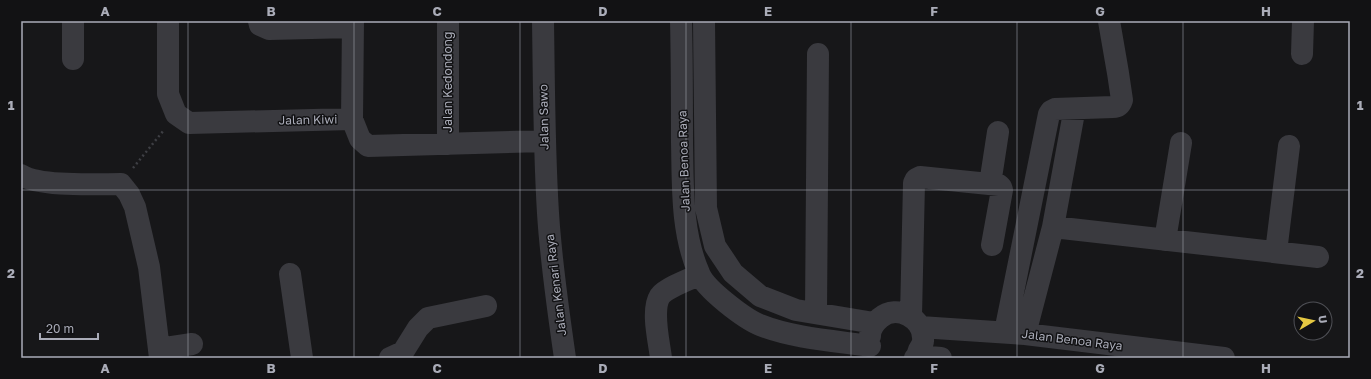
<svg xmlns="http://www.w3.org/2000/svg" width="1371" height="379" font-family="'Golos Text',sans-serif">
  <rect width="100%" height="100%" fill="#171719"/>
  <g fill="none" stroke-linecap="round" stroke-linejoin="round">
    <path stroke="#3e3f44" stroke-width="2.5" stroke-dasharray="2 3" stroke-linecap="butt" d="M133 168 164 130"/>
    <path stroke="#3a3a3f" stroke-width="22" d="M73 21V59
      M168 21V94L176 114 189 123 352 119
      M259 21 260 25 269 29 353 27
      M353 21 352 119 360 139 368 146 544 141
      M543 21C544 85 544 149 548 213 551 262 558 310 565 358
      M681 21C682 61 682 102 682 142 683 186 681 232 699 273 705 289 745 319 760 325 792 338 836 341 870 346
      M704 21 706 208 715 246 733 273 760 296 796 310 874 323
      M1302 54 1303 21
      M448 144V21
      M21 175C40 187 97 184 121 184L129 194 135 207 149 267 160 358
      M990 184 998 132
      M1053 227 1073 118
      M1165 240 1181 143
      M1276 252 1289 146
      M290 274 302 358
      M816 312 818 54
      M911 316 914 183 916 179 920 177 999 185 1001 187 1002 190 992 245
      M920 327 1025 334 1224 358
      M1005 332 1049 114 1051 111 1055 109 1113 107C1118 107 1120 106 1122 100L1118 73 1109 21
      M1025 334 1053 227 1318 257
      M870 336C870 328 874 323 880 318 897 303 925 319 923 341 923 344 920 348 919 350 918 353 917 356 915 358
      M159 349 192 344
      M917 356 941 358
      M390 358 403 352 418 328 428 318 486 306
      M661 358C659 341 651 310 660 296 666 288 690 279 699 275"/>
  </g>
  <path fill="none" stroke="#aaacb8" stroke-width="1" stroke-opacity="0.55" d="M188 21V358M354 21V358M520 21V358M686 21V358M851 21V358M1017 21V358M1183 21V358M21 190H1350"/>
  <g text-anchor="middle" stroke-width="3" stroke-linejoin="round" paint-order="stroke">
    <g font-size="12" fill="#aaacb8" stroke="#121214">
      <text transform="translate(448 82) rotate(-90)" y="4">Jalan Kedondong</text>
      <text transform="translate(544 117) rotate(-91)" y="4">Jalan Sawo</text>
      <text transform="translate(308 120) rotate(-1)" y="4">Jalan Kiwi</text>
      <text transform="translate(684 161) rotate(-92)" y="4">Jalan Benoa Raya</text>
      <text transform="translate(556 285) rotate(-97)" y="4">Jalan Kenari Raya</text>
      <text transform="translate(1072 340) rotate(7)" y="4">Jalan Benoa Raya</text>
    </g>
  </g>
  <rect width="1371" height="379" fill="none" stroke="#121214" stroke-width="44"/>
  <g transform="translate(1313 321) rotate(81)"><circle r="19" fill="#121214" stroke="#4f5056"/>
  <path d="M0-3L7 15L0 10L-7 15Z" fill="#e5c842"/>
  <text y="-6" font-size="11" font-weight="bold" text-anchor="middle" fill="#aaacb8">U</text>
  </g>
  <path d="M40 333v6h58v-6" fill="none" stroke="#aaacb8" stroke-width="2"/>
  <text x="46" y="333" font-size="12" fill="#aaacb8" stroke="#121214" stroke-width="3" paint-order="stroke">20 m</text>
  <rect x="22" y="22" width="1327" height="335" fill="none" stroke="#aaacb8" stroke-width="1.5"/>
  <g font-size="13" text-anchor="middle" font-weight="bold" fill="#aaacb8">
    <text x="105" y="16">A</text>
    <text x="271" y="16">B</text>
    <text x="437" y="16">C</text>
    <text x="603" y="16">D</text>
    <text x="768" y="16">E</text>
    <text x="934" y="16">F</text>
    <text x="1100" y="16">G</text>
    <text x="1266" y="16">H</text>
    <text x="11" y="110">1</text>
    <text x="1360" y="110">1</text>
    <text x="11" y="278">2</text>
    <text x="1360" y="278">2</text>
    <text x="105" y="373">A</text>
    <text x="271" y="373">B</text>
    <text x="437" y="373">C</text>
    <text x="603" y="373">D</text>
    <text x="768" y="373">E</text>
    <text x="934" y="373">F</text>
    <text x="1100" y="373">G</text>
    <text x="1266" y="373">H</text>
  </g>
</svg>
